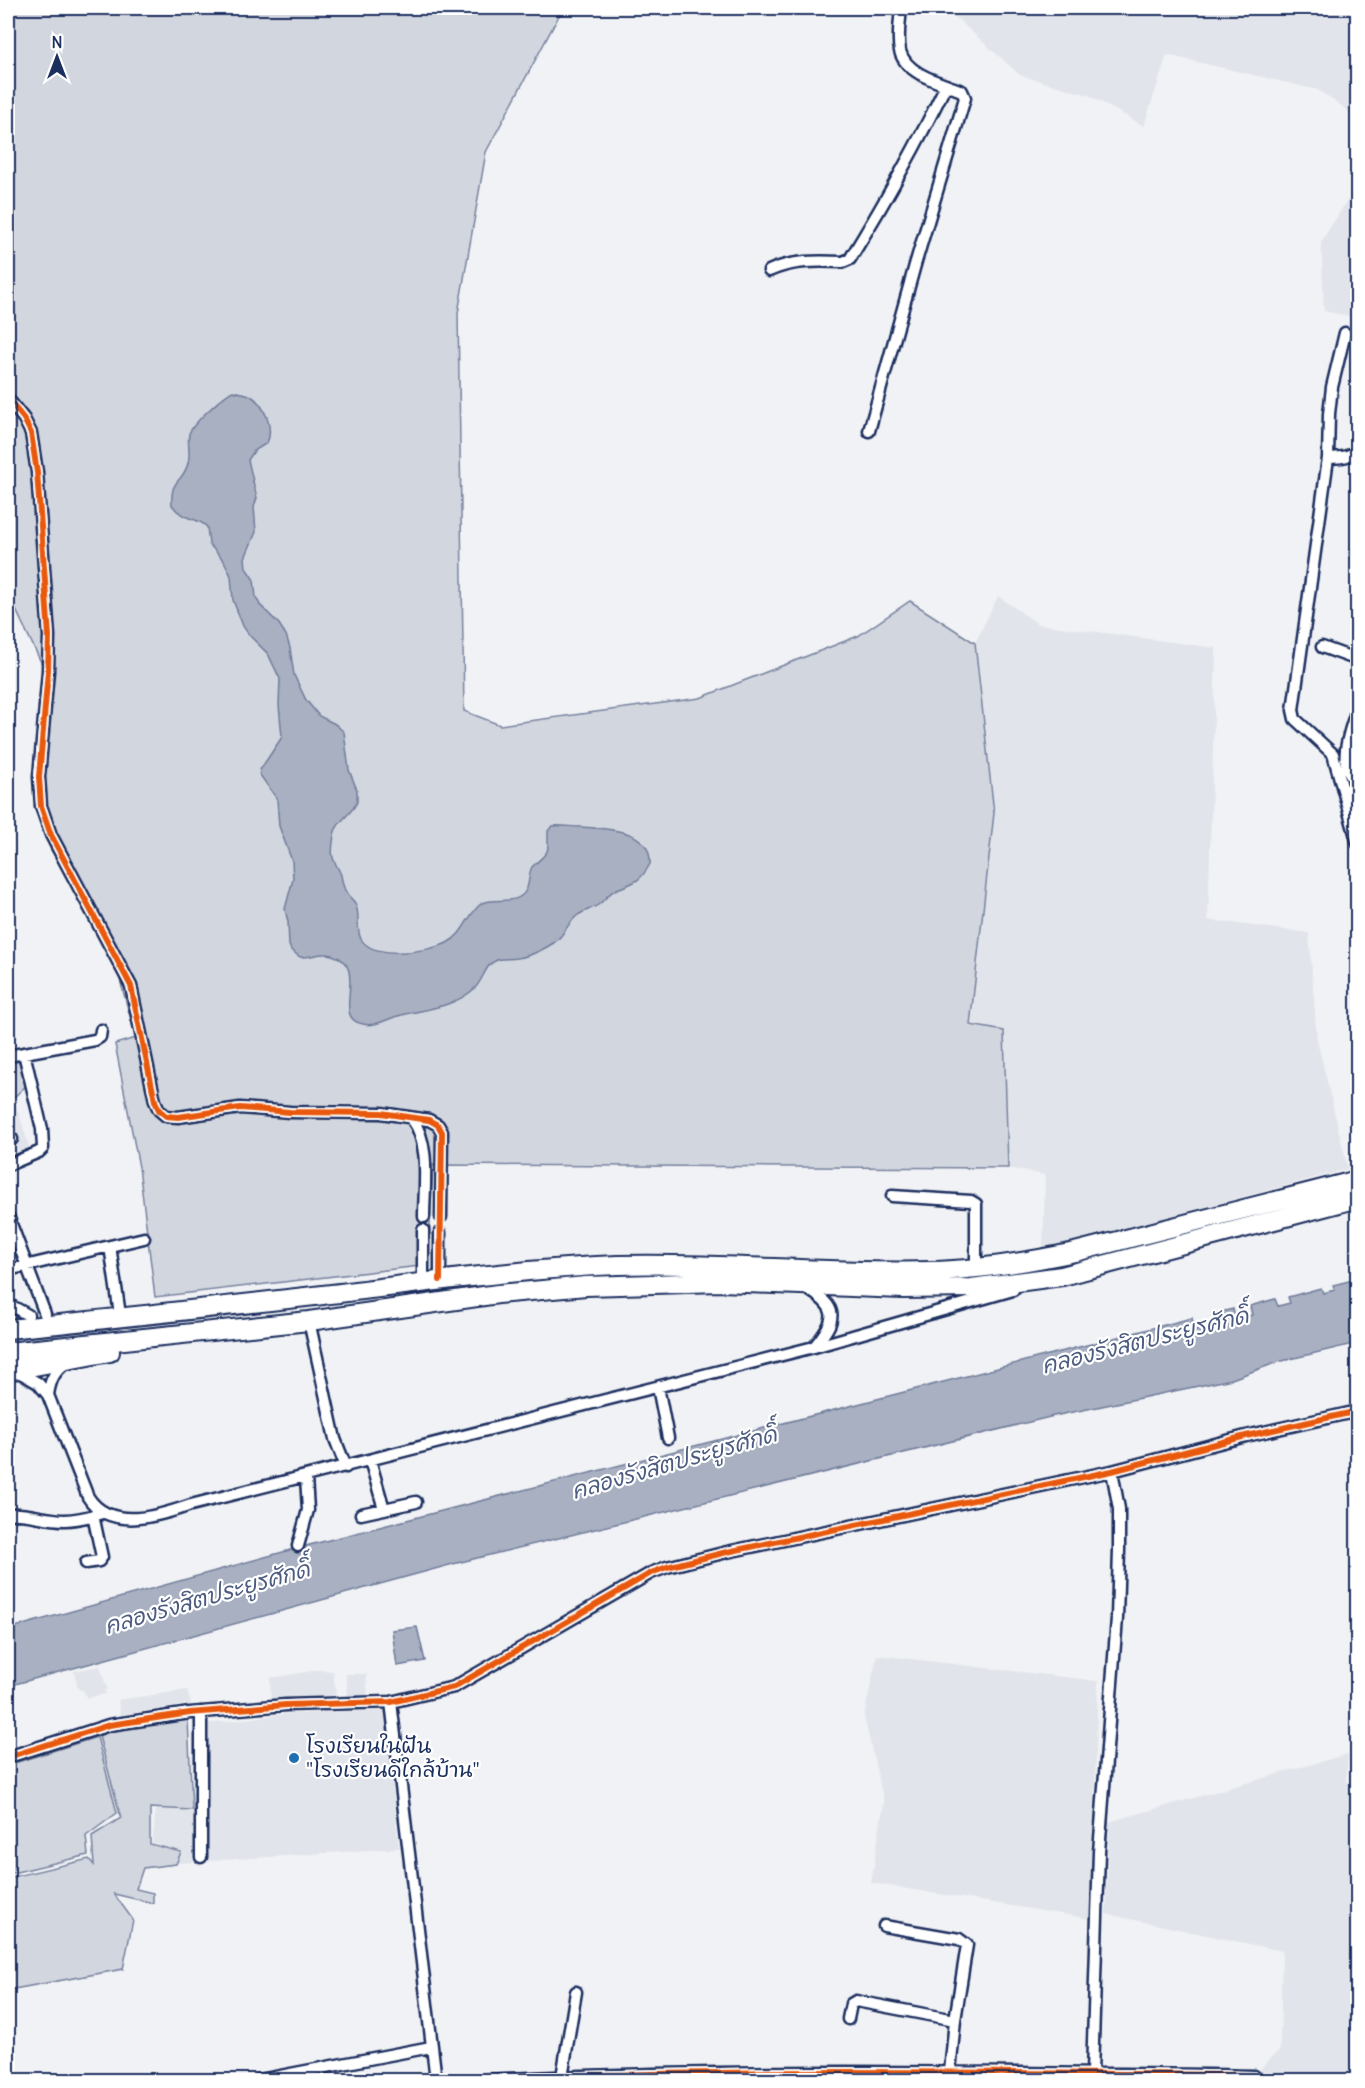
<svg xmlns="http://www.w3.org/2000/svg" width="1365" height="2088" font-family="Delius,'Playpen Sans Thai',sans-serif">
  <rect width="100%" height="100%" fill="#f1f2f5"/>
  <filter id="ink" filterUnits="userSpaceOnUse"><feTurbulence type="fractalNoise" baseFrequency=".0167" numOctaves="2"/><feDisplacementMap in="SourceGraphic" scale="12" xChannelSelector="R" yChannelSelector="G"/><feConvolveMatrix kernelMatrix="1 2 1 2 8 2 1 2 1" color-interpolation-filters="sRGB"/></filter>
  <g filter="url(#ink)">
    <path fill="#e1e4ea" d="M945 8H1357V117L1318 90 1167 55 1144 126 1088 95 1020 75Z
      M1357 185 1358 318H1357L1324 311 1321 242Z
      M998 596 1038 624 1216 648 1208 920 1309 933 1317 1040 1348 1169 1043 1250 1045 1175 1008 1168 1004 1031 970 1025 994 813 975 643Z
      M14 1097 30 1150 11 1153 8 1131V1098Z
      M877 1655 1098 1681 1091 1919 871 1883 884 1802 864 1717Z
      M100 1666 107 1689 104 1690 106 1694 87 1698 83 1690 78 1689 74 1671Z
      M318 1670 333 1671 336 1695 271 1701 270 1678Z
      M346 1674H366L368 1698 348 1697Z
      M187 1690 191 1704 120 1715 118 1700Z
      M385 1710 399 1848 150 1865 157 1799 200 1791 198 1725 285 1714Z
      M1348 1754 1346 1782 1358 1785 1357 2080H1255L1254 2076 1280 2049 1282 1951 1106 1914 1109 1822Z"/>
    <path fill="#d2d6df" stroke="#76829e" stroke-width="1.5" d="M8 8H563L486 152 458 313 464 711 500 725 700 698 858 636 910 601 975 643 994 813 970 1025 1004 1031 1008 1168 433 1165 428 1265 155 1297 139 1167 115 1044 136 1038 117 969 50 848 41 826V742L48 677 8 593Z
      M22 1060 29 1083 14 1097 8 1098V1064Z
      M188 1719 192 1810 150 1808V1844L181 1852 176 1864 143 1868 136 1889 153 1893V1903L114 1894 133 1920 123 1969 8 1990V1878L89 1859 94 1865 92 1836 121 1818 99 1736 112 1730Z
      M97 1737 117 1813 86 1836 88 1855 8 1874V1765Z"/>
    <path fill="#a8b0c2" stroke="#707c9a" stroke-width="1.5" d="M233 391C238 393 247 393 251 396 265 405 274 428 267 443L254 451 248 460 257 498 254 507 256 532 245 558 246 568 254 580 256 597 260 605 279 624 286 635 290 648 294 675 306 700 319 716 335 724 344 732 349 770 357 790V802C352 814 336 822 334 835 333 842 331 852 333 858 335 864 339 869 341 875 342 881 343 887 346 892 348 896 352 899 355 903 361 914 355 927 361 939 373 960 428 952 447 943 465 934 467 914 482 903 496 897 518 906 526 890 530 883 528 874 532 867 550 849 548 857 548 831L552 826C562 825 571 827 580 827 606 829 652 828 650 864 639 884 633 882 615 890 608 894 604 901 598 905 592 909 584 911 578 915 564 926 565 938 547 947 538 952 527 957 517 958 510 960 502 957 495 961 485 965 483 981 474 989 453 1008 424 1009 398 1016 387 1019 375 1027 363 1024 329 1019 371 966 332 955 321 951 311 958 300 957L291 950 289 945 288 922 285 909 293 879 292 861 279 826 277 799 260 775V770L282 737 279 705 280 679 268 654 249 635 243 626 233 600 231 576 224 561 209 544 207 527C197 516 184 522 172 505 170 477 183 484 188 463 191 453 187 443 189 434 191 425 225 394 233 391Z
      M1357 1279V1343L1278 1362 1232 1379 1054 1416 453 1564 8 1686V1629L290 1550 1192 1318 1195 1330 1216 1325 1213 1314 1233 1309 1235 1319 1252 1315 1250 1306 1275 1299 1278 1306 1290 1303 1288 1297 1321 1288 1323 1293 1335 1290 1333 1285Z
      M417 1627 425 1661 397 1666 392 1630Z"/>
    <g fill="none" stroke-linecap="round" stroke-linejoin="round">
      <defs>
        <path id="minor" d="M769 271C793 260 817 261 843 262L850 259C885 202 917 145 946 85
          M1345 333 1332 387 1329 414 1328 458 1293 710 1295 719 1333 754 1358 844
          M8 399 24 419 31 433 37 472 49 636 48 671 39 777 41 806 51 835 131 986 155 1101 159 1110 166 1116 178 1117 240 1108 290 1112 381 1113 429 1120 438 1125 442 1132 441 1217
          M869 431 915 265 965 98 962 91C942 83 906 75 900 51 897 37 900 21 901 8
          M1328 458C1341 457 1352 459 1358 446
          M1322 647 1358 660
          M1358 706C1351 728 1334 767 1358 783
          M8 1056 95 1040 100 1037 101 1030
          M412 1119C431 1144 424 1186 424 1217
          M8 1140 12 1139
          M8 1165 39 1152 43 1148 42 1129 24 1053
          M892 1196 971 1201 976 1204V1268
          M8 1216 45 1314
          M440 1232V1280
          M110 1246 119 1308
          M8 1270 144 1238
          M423 1283V1230
          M806 1288C839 1308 838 1318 814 1347
          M8 1304 28 1315
          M309 1321 335 1439 346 1467
          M17 1371 38 1383 48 1395 88 1497C110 1532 159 1516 191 1505L814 1347 1013 1290
          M658 1387 668 1438
          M48 1395C50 1381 54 1371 66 1363
          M370 1460 384 1509
          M8 1514C27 1512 45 1520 65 1520 78 1520 91 1516 103 1513
          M361 1514 416 1502
          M298 1546 308 1510 306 1477
          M86 1563 99 1561 102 1557 93 1515
          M391 1702 436 2080
          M201 1712V1857
          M8 1757 109 1725 190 1713 286 1705 391 1702 454 1687 651 1573 667 1567 727 1552 1112 1471 1246 1436 1358 1411
          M884 1926 959 1939 967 1945 955 2020 950 2072
          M848 2019 851 2004 856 2001 955 2020
          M1092 2074 1099 1852 1117 1618 1119 1550V1509L1112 1471
          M562 2077 576 1992
          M259 2080 431 2047
          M486 2080C663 2071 840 2071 1018 2073 1097 2074 1175 2074 1254 2076"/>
        <path id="primary" d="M8 1329C113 1319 218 1307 323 1295 421 1283 520 1269 618 1265 723 1262 826 1274 931 1271 979 1270 1027 1262 1075 1252L1358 1180
          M8 1352 309 1321 498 1294 586 1286 721 1282 903 1289 972 1288 1062 1276 1358 1198
          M8 1371 110 1352"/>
      </defs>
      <use href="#minor" stroke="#1b2f5e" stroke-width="15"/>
      <use href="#primary" stroke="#1b2f5e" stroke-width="22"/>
      <use href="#minor" stroke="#fff" stroke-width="10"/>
      <use href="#primary" stroke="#fff" stroke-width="18"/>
      <defs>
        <path id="cycleway" d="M8 399 24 419 31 433 37 472 49 636 48 671 39 777 41 806 51 835 131 986 155 1101 159 1110 166 1116 178 1117 240 1108 290 1112 381 1113 429 1120 438 1125 442 1132 440 1280
          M8 1757 109 1725 190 1713 286 1705 391 1702 454 1687 651 1573 667 1567 727 1552 1112 1471 1246 1436 1358 1411
          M486 2080C663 2071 840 2071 1018 2073 1097 2074 1175 2074 1254 2076"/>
      </defs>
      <use href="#cycleway" stroke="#fff" stroke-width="10"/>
      <use href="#cycleway" stroke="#e8590c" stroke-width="6"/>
    </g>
  </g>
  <circle fill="#1f6fb2" stroke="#fff" stroke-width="2" cx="294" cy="1758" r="6"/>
  <g text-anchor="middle" stroke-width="4.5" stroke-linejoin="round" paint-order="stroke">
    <g font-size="21" fill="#1b2f5e" stroke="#fff" text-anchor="start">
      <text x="306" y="1753">โรงเรียนในฝัน<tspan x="306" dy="24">"โรงเรียนดีใกล้บ้าน"</tspan></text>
    </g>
    <g font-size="22" font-style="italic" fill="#4c5c81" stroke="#fff">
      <text transform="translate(1145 1340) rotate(-14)" y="8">คลองรังสิตประยูรศักดิ์</text>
      <text transform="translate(674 1462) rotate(-16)" y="8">คลองรังสิตประยูรศักดิ์</text>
      <text transform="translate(207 1597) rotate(-16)" y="8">คลองรังสิตประยูรศักดิ์</text>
    </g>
  </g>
  <rect width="1365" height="2088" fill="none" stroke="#fff" stroke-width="30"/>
  <rect x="15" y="15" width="1335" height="2058" fill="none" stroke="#1b2f5e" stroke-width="2" filter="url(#ink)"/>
  <g transform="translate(57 57)" stroke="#ffffff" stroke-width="4.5" paint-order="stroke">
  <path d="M0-4.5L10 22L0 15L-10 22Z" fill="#1b2f5e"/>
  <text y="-9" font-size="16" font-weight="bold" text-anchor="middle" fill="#1b2f5e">N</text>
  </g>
</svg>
